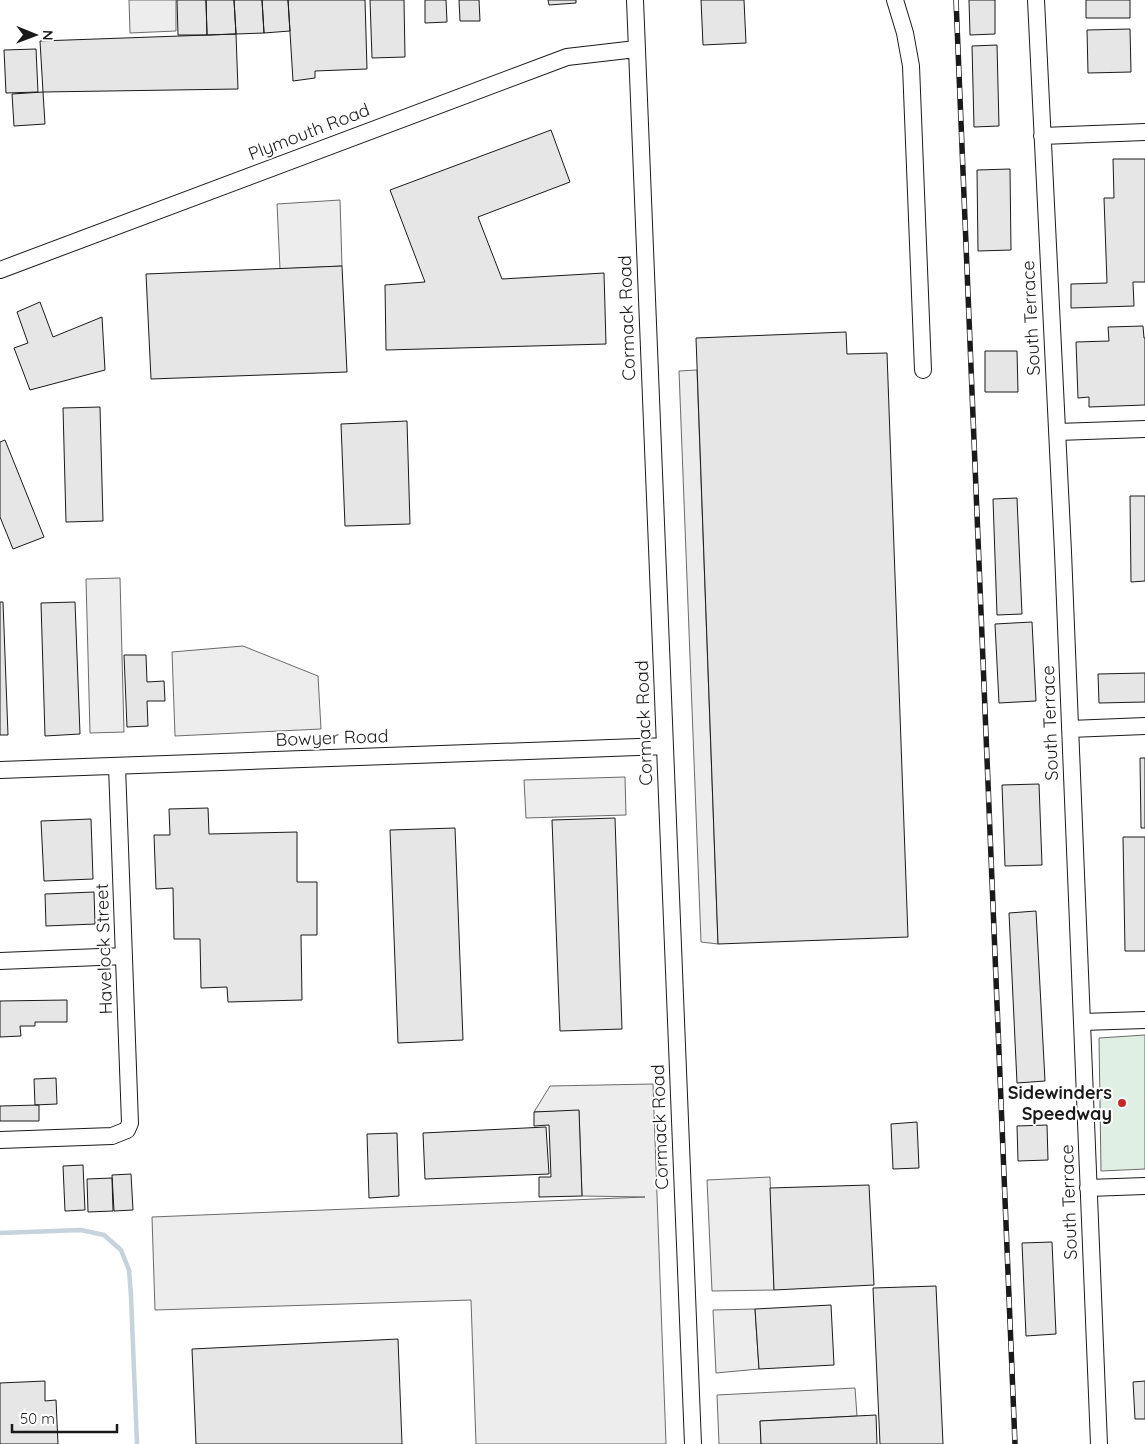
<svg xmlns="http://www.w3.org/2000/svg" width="1145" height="1444" font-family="Quicksand,sans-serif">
  <rect width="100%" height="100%" fill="#fff"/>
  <path fill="#e0efe3" stroke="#6a6a6a" d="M1145 1035V1169L1101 1171 1099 1038Z"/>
  <path fill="#ededed" stroke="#6a6a6a" d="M129 0H176V31L130 33Z
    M340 200 342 266 280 269 277 204Z
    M697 370 718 944 701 942 679 371Z
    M120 578 124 732 90 733 86 579Z
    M243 646 318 676 321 729 175 736 172 652Z
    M625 777 626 815 526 818 524 780Z
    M653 1084 666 1444H476L471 1300 155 1310 152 1217 645 1197 582 1196 579 1111 534 1112 550 1086Z
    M770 1177 774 1290 712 1291 707 1180Z
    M755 1309 759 1369 716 1373 713 1310Z
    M855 1388 857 1416 760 1421 761 1444H719L717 1395Z"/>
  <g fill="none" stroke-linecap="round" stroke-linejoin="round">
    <path stroke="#c6d2dc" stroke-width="4.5" d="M0 1233 81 1230 104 1235 121 1250 129 1270 131 1296 137 1444"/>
  </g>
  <path fill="#e6e6e6" stroke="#1a1a1a" d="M177 0H206L207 35H178Z
    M206 0H234L236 34 207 35Z
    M234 0H262L264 33 236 34Z
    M262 0H288L290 31 264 33Z
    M288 0H365L367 69 315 71V78L293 81Z
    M370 0H404L405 57 372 58Z
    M425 0H446L447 22 425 23Z
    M459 0H479L480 21H460Z
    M548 0H576V3L549 5Z
    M701 0H744L746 43 703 45Z
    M969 0H995V34L970 35Z
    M1086 0H1130V18H1086Z
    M1130 29 1131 72 1088 73 1087 30Z
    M236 34 238 89 43 92 40 41Z
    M997 45 999 126 974 127 972 46Z
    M36 49 38 92 6 93 4 50Z
    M43 92 45 124 14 126 12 94Z
    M551 130 570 182 478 217 502 279 604 273 606 344 386 350 385 285 425 282 390 190Z
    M1113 159H1145V282H1133L1134 306 1071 308V284L1107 283 1104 198H1114Z
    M1010 169 1011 250 978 251 977 170Z
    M342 266 347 372 151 379 146 274Z
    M40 302 53 337 102 317 105 370 30 390 14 348 28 343 17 312Z
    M1143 326 1144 338H1145V405L1089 407V397L1078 398 1076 342 1109 341 1108 327Z
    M846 332 847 354 887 353 908 937 718 944 696 338Z
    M985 351H1017L1018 392H985Z
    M100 407 103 521 66 522 63 408Z
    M407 421 410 524 345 526 341 424Z
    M5 440 44 537 13 549 0 517V442Z
    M1130 496H1145V581L1131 582Z
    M1017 498 1022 614 997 615 993 499Z
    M0 602H3L8 735H0Z
    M75 602 80 734 45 736 41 603Z
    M1032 622 1036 701 999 703 995 624Z
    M124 655H146L147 682 164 681 165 701H147L148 726 127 727Z
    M1145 673V702L1099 703 1098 674Z
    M1140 758H1145V828H1141Z
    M1039 784 1042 865 1005 866 1002 785Z
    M208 808 209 834 297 832V882H317V935H301L302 1000 228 1002 227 987 201 988 200 939H174L173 888 156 889 154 835H170L169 809Z
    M615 818 622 1029 560 1031 552 820Z
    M91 819 93 879 44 881 41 821Z
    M455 828 463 1040 398 1043 390 830Z
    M1123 837H1145V951H1125Z
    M94 892 95 924 46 926 45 894Z
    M1036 911 1045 1081 1017 1083 1009 913Z
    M67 1000V1022H35V1026H20L21 1036 0 1037V1001Z
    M56 1078 57 1104 35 1105 34 1079Z
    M39 1105V1121H0V1106Z
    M579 1110 582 1196 539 1197V1177H551L549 1125 534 1126V1112Z
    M917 1122 919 1168 893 1169 891 1124Z
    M1047 1125 1048 1160 1018 1161 1017 1126Z
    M546 1127 549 1174 425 1179 423 1133Z
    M397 1133 399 1196 369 1198 367 1134Z
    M83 1165 85 1210 65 1211 63 1166Z
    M131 1174 133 1210 114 1211 112 1175Z
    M112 1178 113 1211 88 1212 87 1179Z
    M869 1185 874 1285 774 1290 770 1188Z
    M1052 1242 1056 1334 1026 1336 1022 1243Z
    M936 1286 943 1444H880L873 1288Z
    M831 1305 834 1365 759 1369 755 1309Z
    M398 1339 402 1444H196L192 1349Z
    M45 1381V1401L56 1400 58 1444H0V1383Z
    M1145 1381V1419H1135L1133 1382Z
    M876 1415 877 1444H761L760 1421Z"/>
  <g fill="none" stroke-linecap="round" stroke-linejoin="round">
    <defs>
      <path id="minor" d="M635 0 693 1444
        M895 0 905 33 911 66 923 370
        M1036 0 1063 552 1099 1444
        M1042 136 1145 132
        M0 270 567 57 636 49
        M1057 432 1145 429
        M1070 729 1145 726
        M0 770 665 746
        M0 961 124 956
        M1082 1022 1145 1020
        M0 1140 112 1136 127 1130 130 1123 117 766
        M1088 1188 1145 1186"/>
    </defs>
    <use href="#minor" stroke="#1a1a1a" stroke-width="18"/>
    <use href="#minor" stroke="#fff" stroke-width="16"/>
    <defs>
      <path id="rail" d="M956 0 1015 1444"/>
    </defs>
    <use href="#rail" stroke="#1a1a1a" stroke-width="5.5"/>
    <use href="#rail" stroke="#fff" stroke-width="4" stroke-dasharray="11" stroke-linecap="butt"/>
  </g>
  <circle fill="#c62828" stroke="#fff" stroke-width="2" cx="1122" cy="1103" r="5"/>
  <g text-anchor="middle" stroke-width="4" stroke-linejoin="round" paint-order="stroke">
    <g font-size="18" fill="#1a1a1a" stroke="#fff">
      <text transform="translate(309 132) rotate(-21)" y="6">Plymouth Road</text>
      <text transform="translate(627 318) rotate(-92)" y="6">Cormack Road</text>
      <text transform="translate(1031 318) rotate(-93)" y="6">South Terrace</text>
      <text transform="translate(644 723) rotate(-92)" y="6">Cormack Road</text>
      <text transform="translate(1050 723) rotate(-92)" y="6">South Terrace</text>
      <text transform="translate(332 738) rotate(-2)" y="6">Bowyer Road</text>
      <text transform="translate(104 949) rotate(-92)" y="6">Havelock Street</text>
      <text transform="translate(660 1127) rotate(-92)" y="6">Cormack Road</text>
      <text transform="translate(1069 1202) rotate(-92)" y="6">South Terrace</text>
    </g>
    <g font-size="18" font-weight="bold" fill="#1a1a1a" stroke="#fff" text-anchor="end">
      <text x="1112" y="1099">Sidewinders<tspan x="1112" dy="21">Speedway</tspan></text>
    </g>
  </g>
  <g transform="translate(35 35) rotate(91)" stroke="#ffffff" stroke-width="4" paint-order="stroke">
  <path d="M0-4L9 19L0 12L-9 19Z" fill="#1a1a1a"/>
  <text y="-8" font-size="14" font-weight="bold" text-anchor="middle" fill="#1a1a1a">N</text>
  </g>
  <path d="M12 1424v8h105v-8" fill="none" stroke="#1a1a1a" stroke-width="2.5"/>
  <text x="20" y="1424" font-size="15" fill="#1a1a1a" stroke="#ffffff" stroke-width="4" paint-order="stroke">50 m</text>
</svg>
